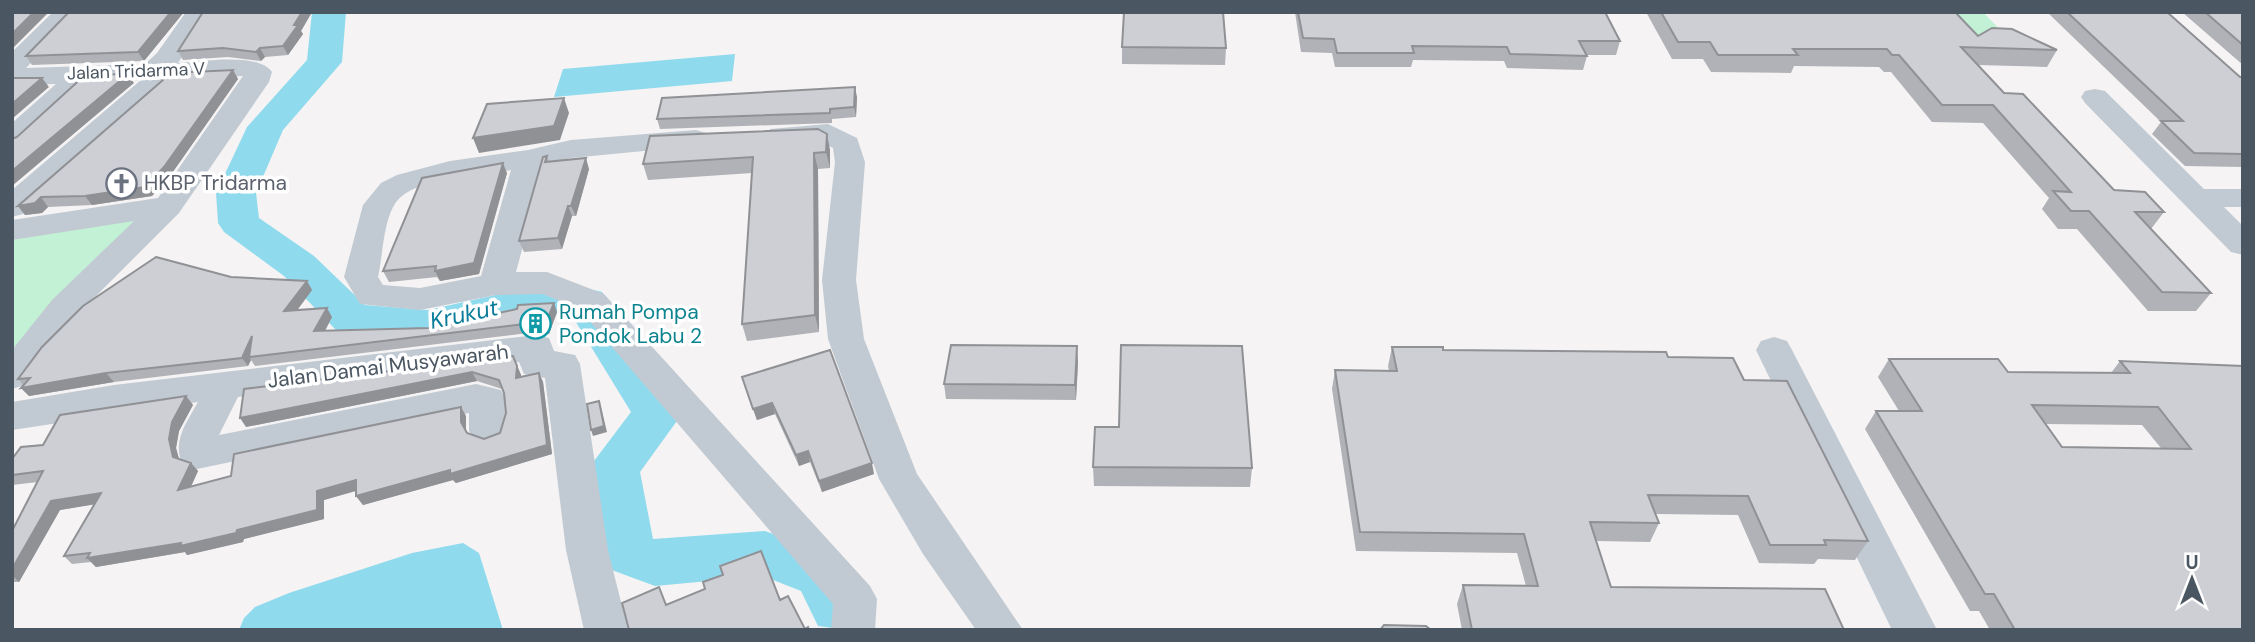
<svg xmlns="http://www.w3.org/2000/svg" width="2255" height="642" font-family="'DM Sans',sans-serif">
  <rect width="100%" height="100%" fill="#f5f3f3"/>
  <path fill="#c3f1d5" d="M1936 12H1983L2009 39 1961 38Z
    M138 217 12 356V237Z"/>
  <path fill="#90daee" d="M735 54 732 81 554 97 563 69Z
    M463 543 479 553 503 630H239L244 618 255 607 289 593 412 553Z"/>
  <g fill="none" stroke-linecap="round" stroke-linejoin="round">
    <path fill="#90daee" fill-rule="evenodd" d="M312 12H346L342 62 283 130 256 193 259 218 314 256 365 305 428 310 549 283 568 284 602 292 682 414 640 472 653 539 765 531 842 559 867 609 858 626 848 630 818 626 801 591 763 576 655 586 609 569 601 553 588 469 631 412 571 314 530 315 428 341 352 334 336 330 284 276 224 232 218 223 216 193 247 127 307 60Z"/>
    <path fill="#c1cad2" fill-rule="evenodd" d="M53 12H81L26 68 145 64 157 53 186 12H212L178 63C201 62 258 52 272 72L269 82 179 213 76 316 25 385 12 389V350L52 300 134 221 12 240V220L158 198 243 76 176 79 23 214 12 217V190L141 80 90 82 22 145 12 148V123L56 84 12 85V52Z
      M2095 89 2105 91 2204 189H2243V207H2224L2243 226V255L2231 252 2085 103 2081 97 2085 91Z
      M828 124 857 138 865 162 856 280 864 339 917 474 1023 630H976L923 554 879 479 828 339 822 280 835 162 833 148C814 137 791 147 770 141L765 135 770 129Z
      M696 130 706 133 711 139 706 145 571 158 545 164 516 272H547L604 294 870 586 877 599 875 630H831L833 604 580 310 543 294 496 295 420 310 360 304 344 277 363 205 381 183 397 175 450 161 528 150 571 140ZM511 170 481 276 420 288 383 285 378 277C383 255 383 221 396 202 415 177 482 174 511 170Z
      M536 335 549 338 554 351 575 355 580 364 608 550 628 630H584L566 550 545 378 524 374 519 362 238 397 219 435 476 384 501 390C510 405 510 426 502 441L488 445 474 441 469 431V413L197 469 183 465C171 442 187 422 198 402L12 430V402L114 385Z
      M1774 337 1787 341 1792 350 1937 630H1892L1756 350 1761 341Z"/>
  </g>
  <path fill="#b0b2b7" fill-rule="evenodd" d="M184 12 144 61 32 65 26 56Z
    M203 12H312L301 31 303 34 288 55 265 57 261 61 228 57 183 60 178 51Z
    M1295 12H1605L1620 41 1616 55H1586L1587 56 1583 70 1507 68 1504 61 1413 60 1411 67H1335L1332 53 1301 52Z
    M1646 12H1955L1978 36 2057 50 2047 67 1978 65 2004 93 2114 190 2164 212 2151 229 2211 293 2196 311H2148L2077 229H2058L2042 209 2049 198 1983 123 1932 122 1891 72H1884L1879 67 1794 66 1791 73 1711 72 1703 59H1672Z
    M2047 12H2167L2240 77H2243V167L2185 166 2152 134 2161 122Z
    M2182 12H2243V65Z
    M1122 47 1226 48 1225 65 1122 64Z
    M233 70 238 79 170 176 152 196 92 205 48 207 42 213 25 215 18 206Z
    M857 97 856 117 832 119V123L660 129 657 119Z
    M830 150V168L818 169 819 332 747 341 742 324 752 173 648 180 643 164Z
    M547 156 549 161 589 169 576 216H572L562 249 524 252 519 241Z
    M507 173 479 274 440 281 437 277 389 282 383 271Z
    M231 277 307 281 312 290 297 310 332 317 325 331 429 328 557 312 549 334 536 332 255 366 251 360 248 366 114 382 29 396 21 388 23 385 18 379Z
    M1392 347 1443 350 1668 357 1744 380 1868 541 1855 560 1818 559 1814 564 1759 563 1738 515 1656 514 1659 523 1650 542 1596 541 1611 587 1844 630H1462L1457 604 1463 585 1526 586 1517 553 1356 551 1332 389 1335 370 1389 371 1388 366Z
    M513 356 521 375V377L539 373 543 382 552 454 456 483 453 480 363 505 356 496V491L324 500V519L244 539 243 542 187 555 185 552 96 567 91 562 72 564 64 556 94 504 60 510 19 582H12V531L38 482 12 485V475L43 445 186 396 193 405 179 431 176 448 179 459 191 463 198 471 191 487 466 416V431L468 433 484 439 500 433 506 413 504 393 502 389 477 381 246 427Z
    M1889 359 2008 372 2111 373 2120 361 2243 366V630H1990L1979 611H1970L1865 429 1876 411H1899L1878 377ZM2045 424 2142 425 2161 448 2062 447Z
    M1078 362 1076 400 946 399 944 384Z
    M742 377 874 474 822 492 810 462 799 466 775 414 757 420Z
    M1093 467 1252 468 1250 487 1094 486Z"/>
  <path fill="#909195" d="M34 12H49L12 49V34Z
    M171 12H184L144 61 138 52Z
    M302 12H312L301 31 303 34 288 55 283 46Z
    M260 48 265 57 261 61 256 52Z
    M233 70 238 79 170 176 152 196 92 205 85 196Z
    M128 74 134 83 12 186V171Z
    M42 78 49 87 12 119V104Z
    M855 87 857 97 856 117 854 107Z
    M564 98 569 113 560 140 479 153 473 138Z
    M827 134 830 150V168L826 152Z
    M814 153 818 169 819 332 815 315Z
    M586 158 589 169 576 216 571 206Z
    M503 163 507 173 479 274 440 281 435 271Z
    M41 197 48 207 42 213 25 215 18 206Z
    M568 206 572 216 562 249 558 238Z
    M307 281 312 290 290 320 284 311Z
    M554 303 557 312 549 334 545 325Z
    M327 308 332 317 320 340 314 331Z
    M252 336 249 357 251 360 248 366 242 358Z
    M1077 346 1078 362 1076 400 1075 385Z
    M513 356 521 375V387L516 378Z
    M472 372 477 381 246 427 240 418Z
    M106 373 114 382 29 396 21 388Z
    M539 373 543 382 552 454 456 483 453 480 363 505 356 496 450 470 547 445Z
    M186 396 193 405 179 431 176 448 181 466 173 457 169 439 172 422Z
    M599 401 601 407 607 432 593 436 591 430Z
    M772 403 775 414 757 420 753 409Z
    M461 407 466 416V431L472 442 461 422Z
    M808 451 810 462 799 466 796 455Z
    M191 463 198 471 185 499 178 490Z
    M872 463 874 474 822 492 819 481Z
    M356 480 362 489 324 500V519L244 539 243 542 187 555 185 552 96 567 87 558 237 530 317 491Z
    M101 493 109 502 60 510 19 582 12 575V569L51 501Z"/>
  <path fill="#cdcfd5" stroke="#909195" stroke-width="2" fill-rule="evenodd" d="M12 12H34L12 34Z
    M69 12H171L138 52 26 56Z
    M203 12H302L294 25H298L283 46 260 48 256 52 223 48 178 51Z
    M1124 12H1223L1226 48 1122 47Z
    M1298 12H1605L1620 41H1579L1587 56 1510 54 1507 47 1412 46 1414 53H1337L1334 39 1303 38Z
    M1661 12H1955L1978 36 1992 28 2012 29 2057 50 1961 47 2004 93 2023 94 2114 190 2145 192 2164 212H2135L2211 293 2162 292 2089 211H2071L2053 191 2071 192 1993 105H1942L1899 55H1892L1887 49H1793L1798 55H1718L1710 42H1678Z
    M2067 12H2167L2240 77H2243V154L2194 153 2161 121H2183Z
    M2205 12H2243V45Z
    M233 70 164 167 145 187 85 196 41 197 35 203 18 206 171 73Z
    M128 74 12 171V139L17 137 85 75Z
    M12 78H42L12 104Z
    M855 87 854 107 830 109V113L657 119 662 98Z
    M564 98 554 126 473 138 487 104Z
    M818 129 827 134 826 152 814 153 815 315 742 324 753 157 643 164 650 136Z
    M547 156 545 162 586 158 571 206H568L558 238 519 241 543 157Z
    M503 163 474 263 435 271 436 266 383 271 422 178Z
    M156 257 231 277 307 281 284 311 327 308 314 331 429 328 517 309 518 305 554 303 545 325 532 323 249 357 252 336 242 358 106 373 21 388 30 378 18 379 42 347 83 306Z
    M951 345 1077 346 1075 385 944 384Z
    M1121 345 1242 346 1252 468 1093 467 1095 427H1119Z
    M1392 347H1443V350L1666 352 1668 357 1733 358 1744 380 1787 381 1868 541 1824 540 1826 545H1770L1748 496 1648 495 1659 523 1590 522 1611 587 1825 589 1844 630H1472L1463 585 1538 586 1524 534 1360 532 1335 370 1397 371Z
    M830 350 872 463 819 481 808 451 796 455 772 403 753 409 742 377Z
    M513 356 517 366 516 378 539 373 547 445 450 474V470L356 496V480L317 491V510L237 530 236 533 180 546 181 543 87 558 90 553 64 556 101 493 51 501 12 569V531L43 471 12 475V459L21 447 43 445 60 415 186 396 172 422 169 439 173 457 191 463 178 490 231 476 234 454 461 407V422L467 433 484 439 500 433 506 413 504 393 499 380 472 372 240 418 244 389Z
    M1889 359H1998L2008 372 2130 373 2120 361 2243 366V630H2015L1994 594H1985L1876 411H1922ZM2032 405 2158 407 2191 449 2062 447Z
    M599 401 604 426 591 430 587 404Z
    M761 551 780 600 788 596 805 629 808 627 809 630H629L622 603 659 587 666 605 705 589 703 582 723 575 720 566Z
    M1384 625 1426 626 1431 630H1380Z"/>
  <defs>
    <symbol id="church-ring" viewBox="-11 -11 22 22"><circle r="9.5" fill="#fff" stroke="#6b7280" stroke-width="1.5"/><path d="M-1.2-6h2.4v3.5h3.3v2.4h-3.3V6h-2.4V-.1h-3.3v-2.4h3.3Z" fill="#6b7280"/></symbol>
    <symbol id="building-ring" viewBox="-11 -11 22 22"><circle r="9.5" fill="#fff" stroke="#0f9aa8" stroke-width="1.5"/><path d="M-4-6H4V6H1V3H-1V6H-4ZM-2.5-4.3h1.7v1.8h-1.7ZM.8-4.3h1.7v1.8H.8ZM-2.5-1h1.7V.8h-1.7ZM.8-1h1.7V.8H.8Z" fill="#0f9aa8"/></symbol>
  </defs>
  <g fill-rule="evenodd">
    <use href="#church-ring" x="104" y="166" width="35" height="35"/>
    <use href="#building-ring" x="518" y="306" width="35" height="35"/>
  </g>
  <g text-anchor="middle" stroke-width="7" stroke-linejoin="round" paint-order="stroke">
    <g font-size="18" fill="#4a5661" stroke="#fff">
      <text transform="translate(136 71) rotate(-2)" y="6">Jalan Tridarma V</text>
    </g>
    <g font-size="21" fill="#5b616d" stroke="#fff" text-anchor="start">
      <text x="144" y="190">HKBP Tridarma</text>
    </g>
    <g font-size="21" fill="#0d838f" stroke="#fff" text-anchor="start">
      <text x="559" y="319">Rumah Pompa<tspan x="559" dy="24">Pondok Labu 2</tspan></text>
    </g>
    <g font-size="21" fill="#4a5661" stroke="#fff">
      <text transform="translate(388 366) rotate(-7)" y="7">Jalan Damai Musyawarah</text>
    </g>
    <g font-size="23" font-style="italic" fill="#0c7c9b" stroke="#fff">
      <text transform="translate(464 314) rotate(-12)" y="8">Krukut</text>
    </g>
  </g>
  <rect width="2255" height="642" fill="none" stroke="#4a5661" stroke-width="28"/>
  <g transform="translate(2192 579)" stroke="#ffffff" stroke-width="5" paint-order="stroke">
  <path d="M0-5L12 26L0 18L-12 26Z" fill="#4a5661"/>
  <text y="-10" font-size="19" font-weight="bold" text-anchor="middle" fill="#4a5661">U</text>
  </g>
</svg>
